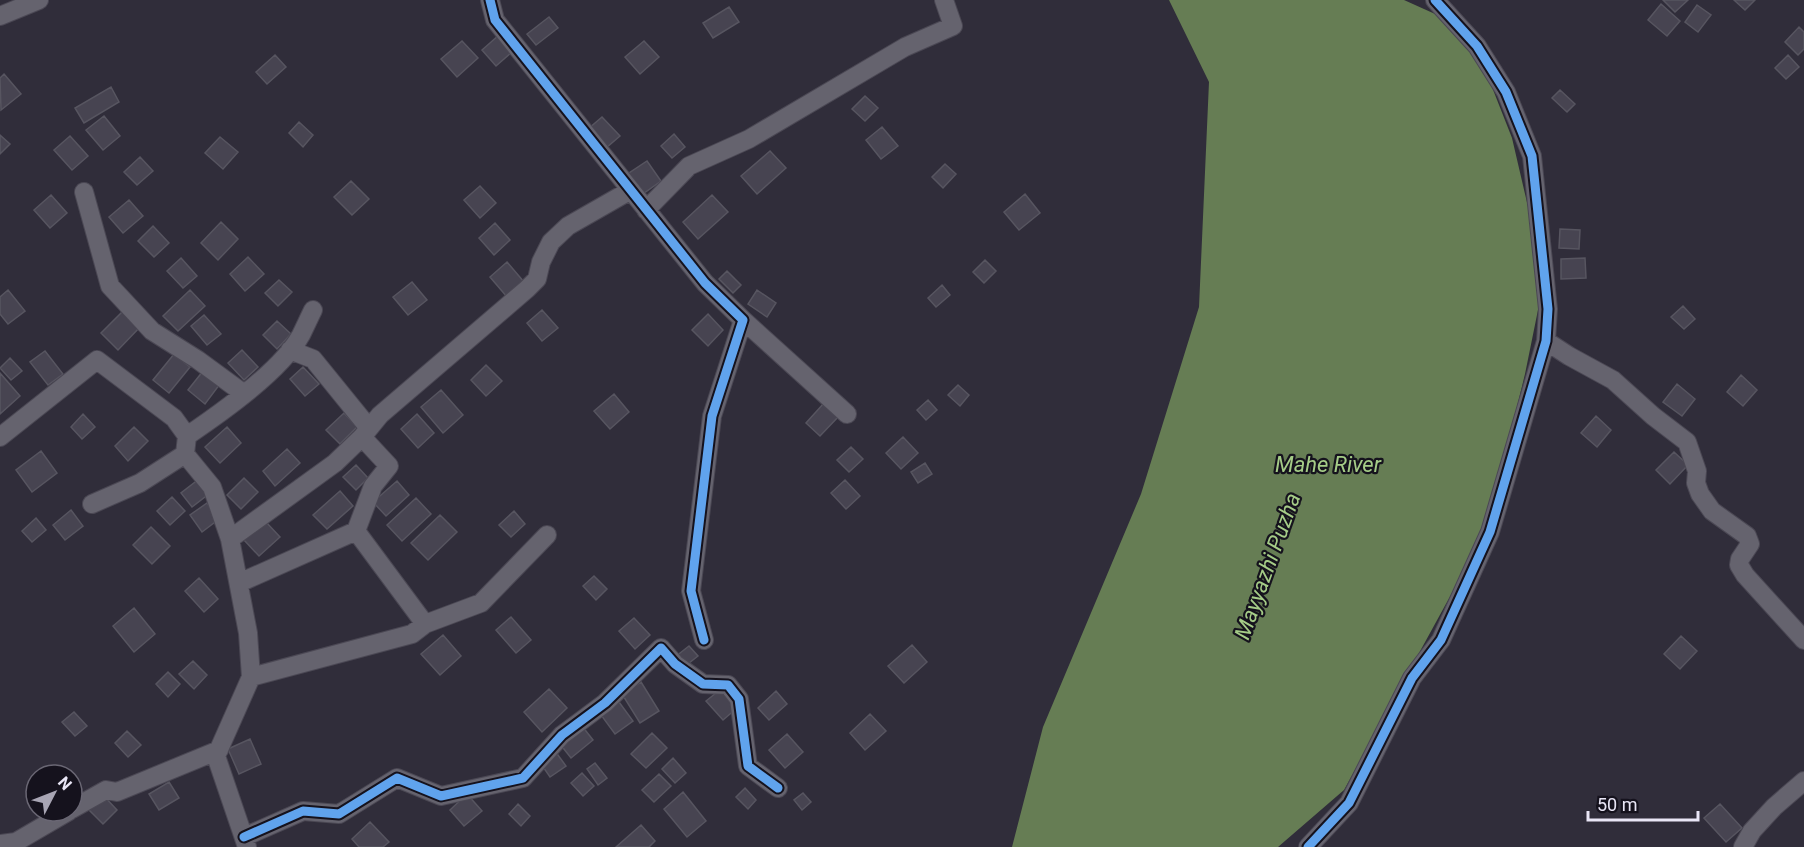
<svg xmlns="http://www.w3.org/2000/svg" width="1804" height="847" font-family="Roboto,sans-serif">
  <rect width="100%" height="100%" fill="#302d3a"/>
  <path fill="#667d54" d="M1169 0H1404L1444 18 1479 54 1512 138 1532 224 1539 305 1525 374 1487 529 1344 790 1278 847H1012L1043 727 1141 494 1199 307 1209 82Z"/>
  <path fill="#474451" stroke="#575560" stroke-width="1.5" d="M1663 0H1688L1675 12Z
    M1734 0H1755L1745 10Z
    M1661 4 1680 21 1667 36 1648 20Z
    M1697 5 1711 15 1698 32 1685 22Z
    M729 7 739 22 713 38 703 23Z
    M549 17 558 28 536 45 527 34Z
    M1799 27 1804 32V49L1798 55 1785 42Z
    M499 35 513 51 496 66 482 50Z
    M462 41 478 58 457 77 441 59Z
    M644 41 659 57 640 74 625 57Z
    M275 55 286 67 267 84 256 72Z
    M1788 55 1799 67 1786 79 1775 68Z
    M4 74 21 94 1 110 0 78Z
    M111 87 119 102 84 123 75 108Z
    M1560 90 1575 104 1567 112 1552 98Z
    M865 96 878 108 865 121 852 109Z
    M104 116 120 136 103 150 86 130Z
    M602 117 620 136 606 148 588 129Z
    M299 122 313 135 303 147 289 133Z
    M882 127 898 146 881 159 866 140Z
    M674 134 685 147 672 158 661 146Z
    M0 135 10 144 0 154Z
    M70 136 88 156 72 170 54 150Z
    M220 137 238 152 223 169 205 153Z
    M770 151 786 168 757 194 741 176Z
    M140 157 153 171 137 185 124 172Z
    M647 161 661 181 640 196 626 175Z
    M945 164 956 174 943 188 932 177Z
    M351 181 369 199 352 215 334 197Z
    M480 186 496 203 480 218 464 200Z
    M1025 194 1040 213 1019 230 1004 212Z
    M51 195 67 213 50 228 34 210Z
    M712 195 728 212 698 239 683 222Z
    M129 200 143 216 123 233 109 217Z
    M221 222 238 239 218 260 201 243Z
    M495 223 510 240 494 255 479 238Z
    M153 226 169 243 154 257 138 241Z
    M1560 229 1580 230 1579 249 1559 248Z
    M248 257 264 274 245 291 230 274Z
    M181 258 197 276 183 288 167 271Z
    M1585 258 1586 278 1561 279V259Z
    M985 260 996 271 984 283 973 272Z
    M507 262 524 282 507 297 490 277Z
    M727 271 741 285 733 293 719 279Z
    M279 280 292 292 278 306 265 293Z
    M412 282 427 300 408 315 393 297Z
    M942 285 950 295 936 307 928 298Z
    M8 290 25 311 8 324 0 314V297Z
    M190 290 205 306 178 331 163 316Z
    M757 290 776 303 767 317 748 304Z
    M1683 306 1695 319 1684 329 1671 317Z
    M124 310 141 326 118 350 101 333Z
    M542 310 558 328 542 341 527 323Z
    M708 314 723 330 708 346 692 330Z
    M204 315 221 334 207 345 191 326Z
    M277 321 291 334 277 349 263 335Z
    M242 350 258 367 244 380 228 363Z
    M45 351 63 374 48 385 30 362Z
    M174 354 190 367 169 393 153 380Z
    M10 358 22 371 11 380 0 368Z
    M486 365 502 381 486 396 471 380Z
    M303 367 319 384 305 396 290 379Z
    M203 371 220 384 205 404 188 390Z
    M0 373 20 396 0 414Z
    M1741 375 1757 390 1743 406 1727 392Z
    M1677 384 1695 399 1682 416 1663 402Z
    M958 385 969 395 960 406 948 395Z
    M441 390 463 415 443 433 421 407Z
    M614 394 629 412 610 429 594 411Z
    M928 400 937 410 926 420 917 410Z
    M824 403 839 416 820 436 806 423Z
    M344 413 357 427 340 444 326 430Z
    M83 414 95 427 82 439 71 427Z
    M417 414 434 433 418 448 401 429Z
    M1596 416 1611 430 1597 447 1581 433Z
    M134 427 148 441 128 461 115 446Z
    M227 427 241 443 220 463 205 447Z
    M903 437 918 453 901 469 886 453Z
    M851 447 863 459 849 472 837 460Z
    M287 449 300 463 275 486 263 471Z
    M41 451 57 473 32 492 16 470Z
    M1674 452 1688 465 1670 484 1656 470Z
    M925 463 932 474 918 483 911 472Z
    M356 465 368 478 356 490 343 477Z
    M244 478 258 492 241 509 227 495Z
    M199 479 210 493 192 507 181 493Z
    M845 480 860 496 846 509 831 493Z
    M397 481 409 495 386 516 373 502Z
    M340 491 353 506 327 529 313 515Z
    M172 497 185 511 170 525 157 511Z
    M416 498 431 514 402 541 387 525Z
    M207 503 219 519 202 532 190 515Z
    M71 510 83 526 65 540 53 525Z
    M514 511 525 524 511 537 499 525Z
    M440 515 457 532 428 560 411 543Z
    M36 518 46 530 32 542 22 531Z
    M265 521 280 537 259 556 244 540Z
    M151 527 170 546 152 564 133 545Z
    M594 576 607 589 596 600 583 586Z
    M199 578 218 599 204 612 185 591Z
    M134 608 155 634 134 652 113 626Z
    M511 617 531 640 516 653 496 630Z
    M634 618 650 635 635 649 619 631Z
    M443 635 461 656 440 675 421 654Z
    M1681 636 1697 651 1680 669 1664 654Z
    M912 645 927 662 904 683 888 666Z
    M689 646 698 656 684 667 675 657Z
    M193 661 207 675 194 689 179 674Z
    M168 672 180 684 168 697 156 684Z
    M641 682 659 711 640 723 622 694Z
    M549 689 567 708 542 732 524 712Z
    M721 689 737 708 723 720 706 701Z
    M776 691 787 704 769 720 758 708Z
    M619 702 633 721 615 734 601 715Z
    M74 712 87 726 75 736 62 722Z
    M870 714 886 731 865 750 850 733Z
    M582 726 593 740 571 758 560 744Z
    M127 731 141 745 128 757 115 743Z
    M652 733 667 748 646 768 631 754Z
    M787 734 803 752 785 768 769 750Z
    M250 739 261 764 239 774 228 749Z
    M555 751 566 766 550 777 539 761Z
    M673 758 686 773 675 783 662 769Z
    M595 763 607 778 598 785 587 769Z
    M582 773 594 786 583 796 571 783Z
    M659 774 671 786 654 802 642 790Z
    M169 782 179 798 159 810 149 794Z
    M745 788 756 800 748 809 736 797Z
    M683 792 706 821 687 837 664 809Z
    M803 793 811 802 802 810 794 800Z
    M102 794 117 810 103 824 88 809Z
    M467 794 482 811 464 826 450 810Z
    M518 804 530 816 521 826 509 814Z
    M1720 804 1742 828 1726 842 1704 818Z
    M370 822 389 842 383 847H359L352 839Z
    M641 825 655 841 649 847H616Z"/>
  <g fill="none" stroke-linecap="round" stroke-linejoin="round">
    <defs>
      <path id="minor" d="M490 0 495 20 705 283 743 320 712 416 691 591 704 640
        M0 16 39 0
        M84 192 110 286 152 331 198 360 243 393
        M646 210 689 166 749 139 905 47 953 26 944 0
        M743 320 847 414
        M1546 341 1569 356 1613 380 1653 416 1687 442 1697 471 1696 483 1700 494 1712 511 1747 536 1750 544 1740 559 1739 565 1745 575 1804 640
        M290 350 313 359 369 428
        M187 436C221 413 281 371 301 335 305 327 309 318 313 310
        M0 437 97 360 174 418 187 436 185 454 212 487 230 539 248 633 251 677
        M92 504 140 483 185 454
        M356 531 373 486 389 466 362 437
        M230 539 335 463 362 437 380 415 527 289 537 279 541 262 551 242 568 226 631 190
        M239 583 356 531 425 624 412 634 251 677 216 756 247 847
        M425 624 481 603 547 535
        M72 809 106 790 117 792 219 750
        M244 837 303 811 339 814 397 778 441 796 523 778 562 735 605 703 661 648 675 664 703 684 728 685 739 699 748 766 778 788
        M0 844 16 842 69 811
        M1308 847 1349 803 1412 678 1441 640 1490 532 1546 341 1548 309 1532 156 1506 92 1477 46 1435 0
        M1743 847 1752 831 1774 807 1804 781"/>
    </defs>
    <use href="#minor" stroke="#4b4854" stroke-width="20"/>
    <use href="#minor" stroke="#65636e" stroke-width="18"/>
    <defs>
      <path id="cycleway" d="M490 0 495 20 705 283 743 320 712 416 691 591 704 640
        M244 837 303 811 339 814 397 778 441 796 523 778 562 735 605 703 661 648 675 664 703 684 728 685 739 699 748 766 778 788
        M1308 847 1349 803 1412 678 1441 640 1490 532 1546 341 1548 309 1532 156 1506 92 1477 46 1435 0"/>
    </defs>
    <use href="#cycleway" stroke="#15121d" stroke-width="13"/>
    <use href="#cycleway" stroke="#60a3ed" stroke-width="9"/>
  </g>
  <g text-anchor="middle" stroke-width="4.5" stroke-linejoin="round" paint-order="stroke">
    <g font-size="22" font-style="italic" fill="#a5cc87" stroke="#15121d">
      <text x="1328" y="472">Mahe River</text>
      <text transform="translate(1267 566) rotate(-70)" y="8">Mayyazhi Puzha</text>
    </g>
  </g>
  <g transform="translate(54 793) rotate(48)"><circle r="28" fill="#15121d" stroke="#6a6774" stroke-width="1.5"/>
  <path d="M0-4.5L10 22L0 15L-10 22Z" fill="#a8a5b4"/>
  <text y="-9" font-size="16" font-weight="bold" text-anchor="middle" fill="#e9e6f6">N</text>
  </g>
  <path d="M1588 811v9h110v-9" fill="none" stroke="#e9e6f6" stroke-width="3"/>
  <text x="1597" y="811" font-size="18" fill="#e9e6f6" stroke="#15121d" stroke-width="4.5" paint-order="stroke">50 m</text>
</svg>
